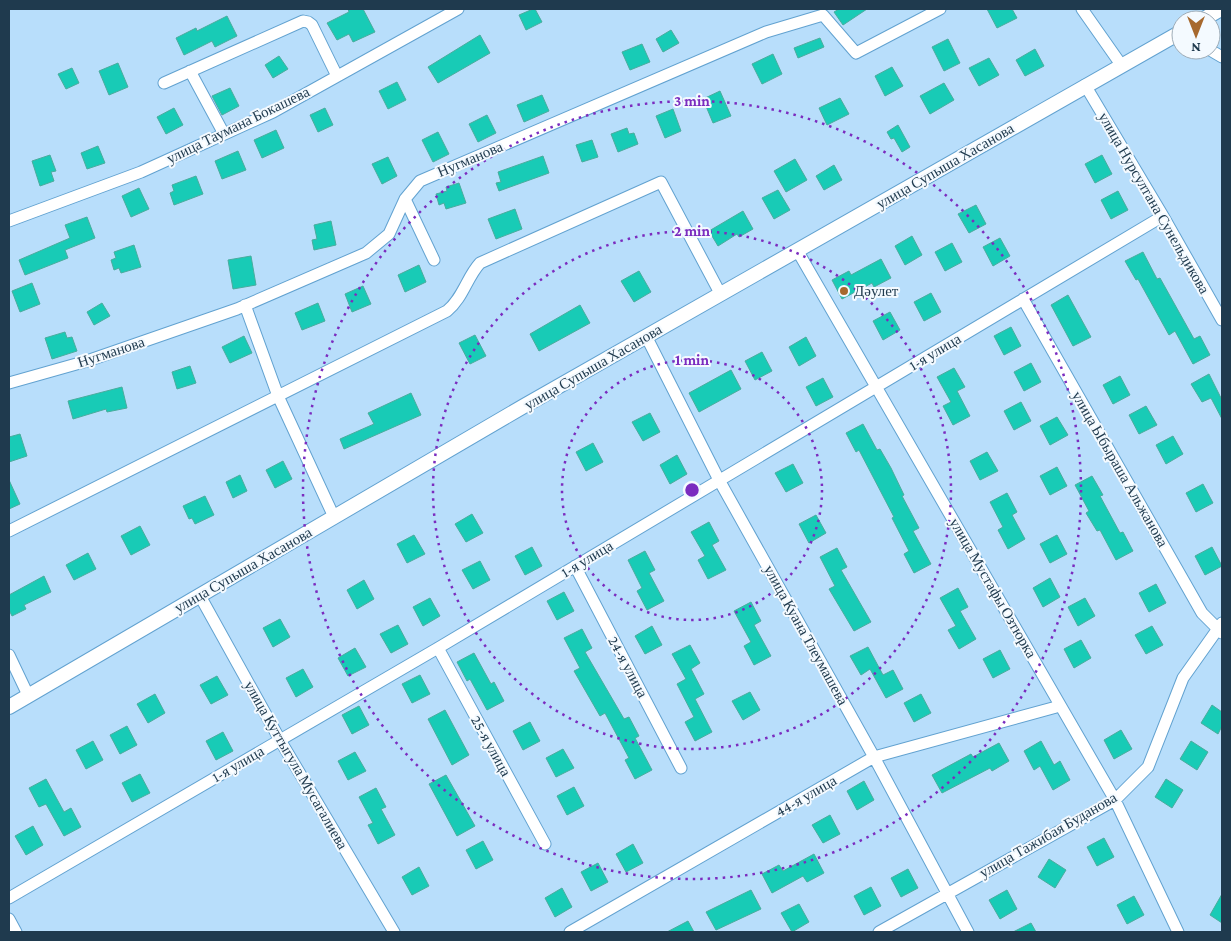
<svg xmlns="http://www.w3.org/2000/svg" width="1231" height="941" font-family="'Crimson Pro',serif">
  <rect width="100%" height="100%" fill="#b8defb"/>
  <path fill="#18cbb6" stroke="#4aac9d" d="M348 9H363L375 32 353 42 349 34 337 40 327 23 349 12Z
    M533 9H535L542 22 526 30 519 15Z
    M839 9H867L843 25 834 12Z
    M987 9H1012L1017 18 997 28Z
    M227 16 237 36 215 47 212 41 184 55 176 38 196 28 197 31Z
    M671 30 679 43 663 52 656 39Z
    M480 35 490 53 438 83 428 67Z
    M820 38 824 47 798 58 794 48Z
    M948 39 960 63 944 71 932 47Z
    M642 44 650 62 630 70 622 52Z
    M1035 49 1044 66 1025 76 1016 60Z
    M773 54 782 74 762 84 752 64Z
    M279 56 288 69 273 78 265 65Z
    M989 58 999 75 979 86 969 68Z
    M118 63 128 87 109 95 99 71Z
    M892 67 903 86 885 96 875 76Z
    M72 68 79 83 66 89 58 74Z
    M397 82 406 100 388 109 379 91Z
    M944 83 954 100 930 114 920 96Z
    M230 88 239 106 222 115 212 96Z
    M720 91 731 116 713 123 703 99Z
    M542 95 549 111 524 122 517 105Z
    M840 98 849 114 827 125 819 108Z
    M174 108 183 125 166 134 157 117Z
    M325 108 333 125 318 132 310 115Z
    M673 109 681 131 665 138 656 116Z
    M487 115 496 133 478 142 469 124Z
    M898 125 910 147 902 152 894 138 891 139 887 132Z
    M627 128 629 134 634 133 638 144 618 152 611 134Z
    M276 130 284 148 262 158 254 140Z
    M438 132 449 154 433 162 422 140Z
    M592 140 598 157 582 162 576 145Z
    M98 146 105 163 87 169 81 153Z
    M238 151 246 170 222 179 215 161Z
    M50 155 56 171 51 172 54 181 40 186 32 161Z
    M1102 155 1112 174 1095 183 1085 164Z
    M543 156 549 173 499 191 496 183 501 182 498 172Z
    M388 157 397 176 382 184 372 164Z
    M795 159 807 180 786 192 774 171Z
    M834 165 842 180 824 190 816 176Z
    M196 176 203 194 174 205 170 193 174 191 172 185Z
    M459 183 466 203 446 209 444 203 439 205 436 194 447 191 446 187Z
    M139 188 149 209 131 217 122 196Z
    M778 190 790 210 774 219 762 198Z
    M1118 191 1128 210 1111 219 1101 200Z
    M976 205 986 224 969 233 958 214Z
    M515 209 522 229 496 239 488 219Z
    M743 211 753 229 739 237 737 234 718 246 709 231Z
    M87 217 95 238 65 250 68 258 25 275 19 260 70 238 65 225Z
    M331 221 336 245 314 250 312 240 317 239 314 225Z
    M912 236 922 255 905 265 895 246Z
    M1000 238 1010 256 993 266 983 247Z
    M952 243 962 262 945 271 935 252Z
    M134 245 141 267 121 273 119 268 114 270 111 260 116 258 114 252Z
    M1143 252 1157 279 1160 278 1194 339 1200 336 1210 355 1193 364 1175 331 1169 335 1138 279 1136 280 1125 261Z
    M251 256 256 285 233 289 228 260Z
    M881 259 891 278 874 287 872 283 842 299 832 280 849 271 851 275Z
    M419 265 426 282 405 292 398 275Z
    M639 271 651 292 634 302 621 281Z
    M32 283 40 304 20 312 12 291Z
    M363 286 371 304 352 312 345 294Z
    M931 293 941 312 924 321 914 302Z
    M1068 295 1091 337 1073 346 1051 305Z
    M102 303 110 316 94 325 87 312Z
    M318 303 325 321 302 330 295 313Z
    M580 305 590 323 539 351 530 334Z
    M890 312 900 330 883 340 873 321Z
    M1011 327 1021 346 1004 355 994 336Z
    M65 332 67 338 72 337 77 351 52 359 45 338Z
    M475 335 486 356 470 364 459 343Z
    M244 336 252 353 230 363 222 347Z
    M806 337 816 356 799 366 789 347Z
    M762 352 772 371 755 380 745 361Z
    M1031 363 1041 382 1024 391 1014 372Z
    M190 366 196 383 177 389 172 372Z
    M954 368 965 387 957 391 970 416 953 425 943 406 951 402 937 377Z
    M731 370 741 389 699 412 689 393Z
    M1209 374 1222 400V419L1211 398 1202 402 1191 384Z
    M1120 376 1130 395 1113 404 1103 385Z
    M823 378 833 397 816 406 806 387Z
    M122 387 127 408 107 412 106 409 73 419 68 401Z
    M411 393 421 415 344 449 340 439 374 424 368 413Z
    M1021 402 1031 421 1014 430 1004 411Z
    M1146 406 1157 425 1139 434 1129 415Z
    M650 413 660 432 643 441 632 422Z
    M1057 417 1068 435 1050 445 1040 426Z
    M863 424 877 450 880 449 891 468 904 495 902 496 919 528 913 531 931 564 914 573 904 554 909 551 892 518 894 517 859 450 856 452 846 433Z
    M20 434 27 456 9 462V437Z
    M1173 436 1183 454 1166 464 1156 445Z
    M593 443 603 462 586 471 576 452Z
    M987 452 998 471 980 480 970 461Z
    M677 455 687 474 670 484 660 465Z
    M283 461 292 479 275 488 266 470Z
    M793 464 803 483 786 492 775 473Z
    M1057 467 1067 486 1050 495 1040 476Z
    M240 475 247 491 233 498 226 482Z
    M1092 476 1103 495 1100 496 1120 533 1123 532 1133 551 1116 560 1100 530 1097 531 1086 513 1089 511 1075 485Z
    M9 480 20 504 9 509Z
    M1203 484 1213 503 1196 512 1186 493Z
    M1007 493 1017 512 1012 515 1025 539 1008 549 998 530 1003 527 990 502Z
    M205 496 214 515 195 524 192 518 189 519 183 506Z
    M472 514 483 533 466 542 455 524Z
    M816 515 826 533 809 543 799 524Z
    M709 522 719 541 712 545 726 570 708 579 698 560 705 556 691 532Z
    M140 526 150 545 131 555 121 536Z
    M414 535 425 554 407 563 397 544Z
    M1057 535 1067 554 1050 563 1040 544Z
    M532 547 542 566 525 575 515 556Z
    M1212 547 1222 566 1205 575 1195 556Z
    M837 548 847 567 841 570 871 622 854 631 829 589 835 586 820 557Z
    M645 551 655 570 649 573 664 601 647 610 637 591 642 588 628 560Z
    M88 553 96 569 74 580 66 565Z
    M480 561 490 580 473 589 462 570Z
    M44 576 51 592 24 605 26 609 12 616 9 610V595Z
    M1050 578 1060 597 1043 607 1033 588Z
    M364 580 374 599 357 609 347 590Z
    M1156 584 1166 603 1149 612 1139 593Z
    M958 588 968 607 960 611 976 639 959 649 948 630 956 626 940 598Z
    M564 592 574 611 557 620 547 601Z
    M430 598 440 616 423 626 413 607Z
    M1085 598 1095 616 1078 626 1068 607Z
    M751 602 761 621 754 625 771 656 754 665 744 646 751 642 734 611Z
    M280 619 290 637 273 647 263 628Z
    M398 625 408 644 391 653 380 634Z
    M652 626 662 645 645 654 635 636Z
    M1152 626 1163 645 1146 654 1135 635Z
    M582 629 592 648 585 652 624 719 629 717 639 736 635 738 652 770 635 779 625 760 629 758 605 713 600 716 574 671 580 668 564 638Z
    M1081 640 1091 658 1074 668 1064 649Z
    M690 645 700 663 691 669 704 694 695 699 712 732 695 741 685 722 694 717 677 684 686 679 672 654Z
    M868 647 883 675 893 670 903 689 886 698 870 669 861 675 850 656Z
    M355 648 366 667 348 676 338 658Z
    M1000 650 1010 669 993 678 983 659Z
    M474 653 491 684 494 682 504 701 487 710 470 679 467 681 457 662Z
    M303 669 313 687 296 697 286 678Z
    M420 675 430 694 412 703 402 684Z
    M217 676 228 695 211 704 200 685Z
    M750 692 760 710 743 720 732 701Z
    M155 694 165 713 148 723 137 704Z
    M921 694 931 713 914 722 904 703Z
    M1212 705 1222 712V726L1218 734 1201 723Z
    M359 706 369 725 352 734 342 715Z
    M445 710 469 755 452 765 428 719Z
    M530 722 540 741 523 750 513 731Z
    M127 726 137 745 120 754 110 735Z
    M1121 730 1132 749 1114 759 1104 740Z
    M223 732 233 751 216 760 206 741Z
    M93 741 103 760 86 769 76 750Z
    M1041 741 1054 765 1060 761 1070 780 1053 790 1040 766 1034 770 1024 751Z
    M1191 741 1208 752 1197 770 1180 759Z
    M999 743 1009 761 992 771 990 768 942 793 932 775 971 754 973 757Z
    M563 749 574 768 556 777 546 758Z
    M355 752 366 771 348 780 338 761Z
    M140 774 150 793 132 802 122 783Z
    M446 775 475 826 457 836 429 784Z
    M46 779 64 812 71 808 81 827 64 836 46 804 39 807 29 788Z
    M1166 779 1183 790 1172 808 1155 797Z
    M864 781 874 800 857 810 847 791Z
    M574 787 584 806 567 815 557 796Z
    M376 788 386 807 381 809 395 835 378 844 368 825 373 823 359 797Z
    M830 815 840 834 823 843 812 825Z
    M33 826 43 845 26 855 15 836Z
    M1104 838 1114 857 1097 866 1087 847Z
    M483 841 493 860 476 869 466 850Z
    M633 844 643 863 626 872 616 854Z
    M814 854 824 873 807 882 803 876 772 893 762 874 779 865 783 871Z
    M1049 859 1066 870 1055 888 1038 877Z
    M598 863 608 882 591 891 581 872Z
    M419 867 429 886 412 895 402 877Z
    M908 869 918 888 901 897 891 878Z
    M871 887 881 906 864 915 854 896Z
    M562 888 572 907 555 917 545 898Z
    M751 890 761 909 716 930 706 912Z
    M1007 890 1017 909 1000 919 989 900Z
    M1222 894V923L1210 915Z
    M1134 896 1144 915 1127 924 1117 905Z
    M799 904 809 922 792 932 781 913Z
    M688 921 694 932H667Z
    M1031 923 1036 932H1013Z"/>
  <g fill="none" stroke-linecap="round" stroke-linejoin="round">
    <defs>
      <path id="minor" d="M1082 9 1122 66
        M1210 50 1222 57
        M190 71 224 134
        M164 83 303 21 308 22 312 25 337 76
        M1085 85 1163 216 1222 320
        M405 199 434 260
        M9 221 141 172 273 112 458 9
        M797 250 1115 800 1178 932
        M1023 299 1202 613 1222 633
        M245 305 278 396 334 517
        M646 336 719 480 874 757 968 932
        M9 383 87 361 237 309 366 253 389 234 405 199 420 181 766 32 823 15 856 53 940 9
        M9 531 447 311C463 298 467 277 480 263L661 182 721 295
        M575 566 681 768
        M200 596 280 740 394 932
        M438 648 545 844
        M9 655 28 695
        M9 898 438 648 1163 216
        M9 919 16 932
        M570 932 874 757 1060 706
        M879 932 1115 800 1148 767 1183 678 1222 623"/>
      <path id="tertiary" d="M1202 20 1221 9
        M9 707 524 406 1181 32"/>
    </defs>
    <use href="#minor" stroke="#62a2d0" stroke-width="13"/>
    <use href="#tertiary" stroke="#62a2d0" stroke-width="16"/>
    <use href="#minor" stroke="#fff" stroke-width="11"/>
    <use href="#tertiary" stroke="#fff" stroke-width="14"/>
  </g>
  <g fill="none" stroke="#7b2cbf" stroke-width="2.5" stroke-dasharray="2.5 5">
    <circle cx="692" cy="490" r="130"/>
    <circle cx="692" cy="490" r="259"/>
    <circle cx="692" cy="490" r="389"/>
  </g>
  <circle fill="#a7692e" stroke="#f4faff" stroke-width="2" cx="844" cy="291" r="5"/>
  <g text-anchor="middle" stroke-width="4" stroke-linejoin="round" paint-order="stroke">
    <g font-size="15" fill="#1f3a4e" stroke="#f4faff">
      <text transform="translate(238 125) rotate(-26)" y="5">улица Таумана Бокашева</text>
      <text transform="translate(470 159) rotate(-23)" y="5">Нугманова</text>
      <text transform="translate(945 166) rotate(-30)" y="5">улица Супыша Хасанова</text>
      <text transform="translate(1154 203) rotate(60)" y="5">улица Нурсултана Сунельдикова</text>
      <text transform="translate(111 352) rotate(-18)" y="5">Нугманова</text>
      <text transform="translate(935 352) rotate(-31)" y="5">1-я улица</text>
      <text transform="translate(593 367) rotate(-30)" y="5">улица Супыша Хасанова</text>
      <text transform="translate(1120 469) rotate(60)" y="5">улица Ыбыраша Альжанова</text>
      <text transform="translate(587 559) rotate(-31)" y="5">1-я улица</text>
      <text transform="translate(243 570) rotate(-30)" y="5">улица Супыша Хасанова</text>
      <text transform="translate(993 588) rotate(60)" y="5">улица Мустафы Озтюрка</text>
      <text transform="translate(806 635) rotate(61)" y="5">улица Куана Тлеумашева</text>
      <text transform="translate(628 667) rotate(62)" y="5">24-я улица</text>
      <text transform="translate(491 746) rotate(61)" y="5">25-я улица</text>
      <text transform="translate(238 764) rotate(-30)" y="5">1-я улица</text>
      <text transform="translate(296 765) rotate(60)" y="5">улица Куттыгула Мусагалиева</text>
      <text transform="translate(806 796) rotate(-30)" y="5">44-я улица</text>
      <text transform="translate(1048 835) rotate(-30)" y="5">улица Тажибая Буданова</text>
    </g>
    <g font-size="15" fill="#1f3a4e" stroke="#f4faff" text-anchor="start">
      <text x="854" y="296">Дәулет</text>
    </g>
  </g>
  <circle cx="692" cy="490" r="8" fill="#7b2cbf" stroke="#f4faff" stroke-width="2.5"/>
  <g font-size="15" text-anchor="middle" font-weight="bold" fill="#7b2cbf" stroke="#f4faff" stroke-width="4" stroke-linejoin="round" paint-order="stroke">
    <text x="692" y="106">3 min</text>
    <text x="692" y="236">2 min</text>
    <text x="692" y="365">1 min</text>
  </g>
  <rect width="1231" height="941" fill="none" stroke="#1f3a4e" stroke-width="20"/>
  <g transform="translate(1196 35) rotate(180)"><circle r="24" fill="#f4faff" stroke="#9fadb8"/>
  <path d="M0-4L9 19L0 12L-9 19Z" fill="#a7692e"/>
  <text y="-8" font-size="14" font-weight="bold" text-anchor="middle" fill="#1f3a4e">N</text>
  </g>
</svg>
